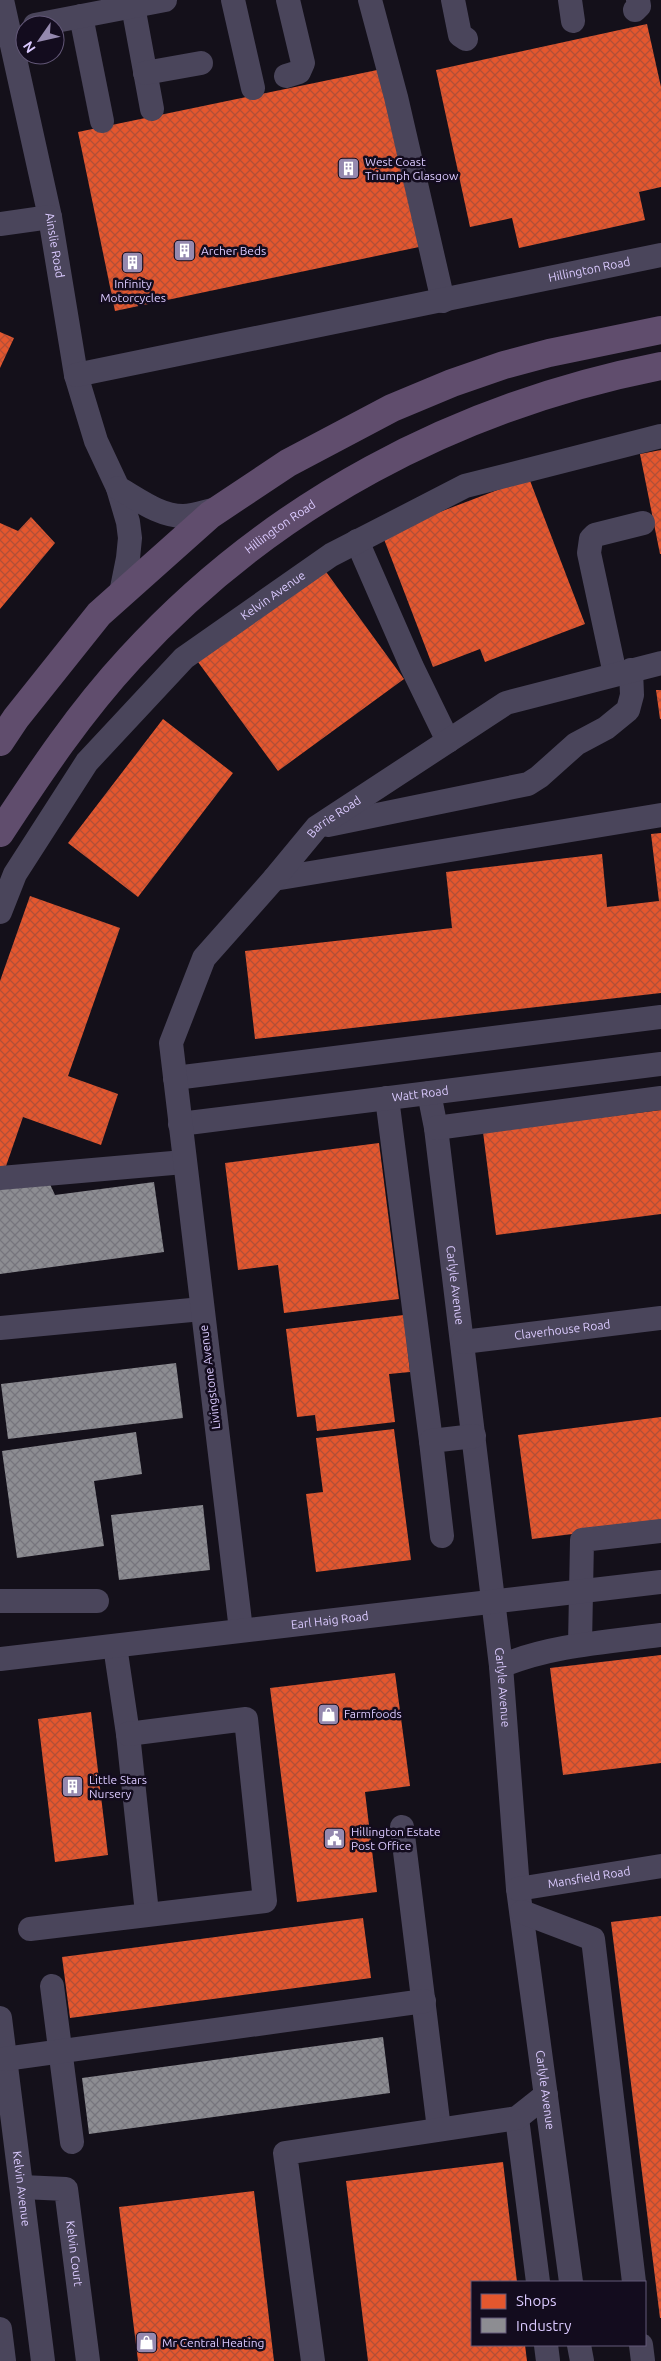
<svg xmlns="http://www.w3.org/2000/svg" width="661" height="2361" font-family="Ubuntu,sans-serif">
  <defs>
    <pattern id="shops-cross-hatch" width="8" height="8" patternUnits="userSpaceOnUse" patternTransform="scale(1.25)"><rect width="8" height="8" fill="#e4572e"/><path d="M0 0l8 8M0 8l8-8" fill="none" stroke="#b34f37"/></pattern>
    <pattern id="industry-cross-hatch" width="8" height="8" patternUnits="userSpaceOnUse" patternTransform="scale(1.25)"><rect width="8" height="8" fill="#8d8d92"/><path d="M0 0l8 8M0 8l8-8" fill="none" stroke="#76757d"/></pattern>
  </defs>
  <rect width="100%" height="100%" fill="#14101a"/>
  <path fill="url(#shops-cross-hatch)" d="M647 24 661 87V187L639 192 645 220 519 248 512 218 470 227 436 70Z
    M382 69 419 247 115 311 78 132Z
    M0 332 14 338 0 368Z
    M661 450V554H660L640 454Z
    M529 478 585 624 485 662 480 649 433 667 382 534Z
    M31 517 55 543 0 609V523L18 531Z
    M324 569 404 679 278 771 198 662Z
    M656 690H661V719H660Z
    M163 719 233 773 138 897 68 843Z
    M661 833V993L255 1039 245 951 452 928 446 872 602 854 607 907 659 901 651 834Z
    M30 896 120 928 68 1076 118 1094 101 1145 23 1117 5 1169 0 1168V981Z
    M661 1110V1214L496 1235 483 1132Z
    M379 1143 399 1299 284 1313 278 1265 238 1270 225 1163Z
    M404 1315 410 1372 389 1374 395 1422 317 1431 315 1415 297 1417 286 1329Z
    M661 1417V1523L532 1539 518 1435Z
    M394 1429 411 1560 316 1572 306 1494 323 1492 316 1438Z
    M661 1655V1763L563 1775 550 1668Z
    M395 1673 410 1786 365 1792 377 1892 297 1902 270 1688Z
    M91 1712 108 1855 55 1862 38 1719Z
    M661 1916V2318H660L611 1922Z
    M363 1918 371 1978 70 2018 62 1957Z
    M503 2162 517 2282H472V2345H525L527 2361H368L346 2181Z
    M254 2191 274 2361H138L119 2207Z"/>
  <path fill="url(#industry-cross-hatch)" d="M48 1180 55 1195 154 1182 164 1252 0 1274V1186Z
    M176 1363 183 1418 8 1439 1 1384Z
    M136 1432 142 1474 94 1481 104 1546 17 1558 2 1451Z
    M203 1505 210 1570 119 1580 111 1515Z
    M383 2037 390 2093 89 2134 82 2078Z"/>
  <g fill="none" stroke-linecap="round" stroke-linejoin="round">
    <g stroke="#4a455b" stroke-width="24">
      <path id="s1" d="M2 0 50 217 76 375 96 441 118 488 128 522 130 538 128 558 121 593"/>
      <path d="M233 0 253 88"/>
      <path d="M370 0 396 97 443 301"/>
      <path d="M453 0 460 35 466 39"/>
      <path d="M570 0 573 21"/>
      <path d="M133 6 152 109"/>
      <path d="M635 10 639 6 638 0"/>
      <path d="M81 16 102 121"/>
      <path d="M35 25 165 0"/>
      <path d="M145 73 201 63"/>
      <path d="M286 76 299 72 303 63 288 0"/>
      <path d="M0 224 50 217"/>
      <path id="s2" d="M76 375 661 255"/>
      <path d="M118 488C138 499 159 516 183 516 195 516 209 510 221 508"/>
      <path d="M357 541 412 667 448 741"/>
      <path d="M615 674 589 553 591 539 595 535 643 523"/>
      <path d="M328 825 528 784 539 777 576 744 606 728 628 710 632 695 631 670"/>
      <path d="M274 879 661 815"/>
      <path id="s3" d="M0 912 15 874 87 762 184 658 331 555 465 486 661 436"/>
      <path d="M175 1078 661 1017"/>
      <path id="s4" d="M429 1093 436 1128 501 1666 518 1889 571 2282"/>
      <path d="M387 1098 431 1441"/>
      <path id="s5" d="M180 1124 661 1064"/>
      <path d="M436 1128 661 1098"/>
      <path d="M0 1178 184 1162"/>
      <path d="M0 1328 202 1309"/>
      <path id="s6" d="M463 1342 661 1318"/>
      <path d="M442 1536 431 1441 474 1436"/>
      <path d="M0 1601H97"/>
      <path id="s7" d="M241 1630 171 1043 204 958 274 879 317 827 506 703 661 663"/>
      <path d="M580 1645 582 1540 661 1531"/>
      <path d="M115 1646 128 1734 147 1913"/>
      <path id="s8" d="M0 1659 661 1582"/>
      <path d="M501 1666C551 1645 608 1642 661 1635"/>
      <path d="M402 1827 439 2129"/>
      <path id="s9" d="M518 1889 661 1866"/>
      <path d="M522 1912 593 1939 634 2282"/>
      <path d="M30 1929 265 1901 246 1719 128 1734"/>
      <path d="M52 1986 72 2142"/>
      <path id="s10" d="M0 2018 43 2361"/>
      <path d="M5 2059 424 2001"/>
      <path d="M517 2118 538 2282"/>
      <path id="s11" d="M22 2187 66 2189 88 2361"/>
      <path d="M0 2329 4 2361"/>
      <path d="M546 2345 548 2361"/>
      <path d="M579 2345 582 2361"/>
      <path d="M641 2345 643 2361"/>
      <path d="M313 2361 285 2153 517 2118 546 2095"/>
    </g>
    <g stroke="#604d6d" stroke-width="28">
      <path d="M0 742 16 718 99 614 210 515 288 463 392 408 452 383 504 365 549 353 661 330"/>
      <path id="s12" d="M0 833C40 772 80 712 130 658 271 504 457 406 661 366"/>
    </g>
  </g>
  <defs>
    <symbol id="building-square" viewBox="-11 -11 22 22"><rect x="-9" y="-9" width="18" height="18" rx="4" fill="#9589af" stroke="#130c1e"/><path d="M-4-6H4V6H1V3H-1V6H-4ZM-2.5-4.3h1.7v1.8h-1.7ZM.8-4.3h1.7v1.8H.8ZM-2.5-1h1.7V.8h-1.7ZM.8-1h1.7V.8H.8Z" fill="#fff"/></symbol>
    <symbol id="shop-square" viewBox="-11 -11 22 22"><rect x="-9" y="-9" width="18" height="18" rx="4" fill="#9589af" stroke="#130c1e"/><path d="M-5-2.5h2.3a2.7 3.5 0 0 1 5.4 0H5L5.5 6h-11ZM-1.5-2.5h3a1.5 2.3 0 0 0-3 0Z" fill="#fff"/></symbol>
    <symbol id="civic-square" viewBox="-11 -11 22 22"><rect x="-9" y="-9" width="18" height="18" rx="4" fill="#9589af" stroke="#130c1e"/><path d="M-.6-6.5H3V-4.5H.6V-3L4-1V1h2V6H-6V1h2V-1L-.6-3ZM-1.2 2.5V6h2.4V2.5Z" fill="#fff"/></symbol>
  </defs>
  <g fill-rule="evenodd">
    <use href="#building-square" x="336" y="156" width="25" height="25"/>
    <use href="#building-square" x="172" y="238" width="25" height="25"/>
    <use href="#building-square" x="120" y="250" width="25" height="25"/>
    <use href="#shop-square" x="316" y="1702" width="25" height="25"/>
    <use href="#building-square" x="60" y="1774" width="25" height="25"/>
    <use href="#civic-square" x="322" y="1826" width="25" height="25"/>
    <use href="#shop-square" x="134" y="2330" width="25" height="25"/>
  </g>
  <g text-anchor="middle" stroke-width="5" stroke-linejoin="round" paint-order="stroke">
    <g font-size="12" fill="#dbcaff" stroke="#130c1e" text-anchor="start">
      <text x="365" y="166">West Coast<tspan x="365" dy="14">Triumph Glasgow</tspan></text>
      <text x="201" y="255">Archer Beds</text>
      <text x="133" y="288" text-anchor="middle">Infinity<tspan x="133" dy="14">Motorcycles</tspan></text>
      <text x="344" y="1718">Farmfoods</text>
      <text x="89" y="1784">Little Stars<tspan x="89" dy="14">Nursery</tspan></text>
      <text x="351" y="1836">Hillington Estate<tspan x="351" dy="14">Post Office</tspan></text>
      <text x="162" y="2347">Mr Central Heating</text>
    </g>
    <g font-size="12" fill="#dbcaff" stroke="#130c1e">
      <text dy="4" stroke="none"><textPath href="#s1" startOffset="251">Ainslie Road</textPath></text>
      <text dy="4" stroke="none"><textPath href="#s2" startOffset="524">Hillington Road</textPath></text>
      <text dy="4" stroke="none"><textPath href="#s12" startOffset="418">Hillington Road</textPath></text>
      <text dy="4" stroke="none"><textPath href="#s3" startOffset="425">Kelvin Avenue</textPath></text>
      <text dy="4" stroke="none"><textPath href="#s7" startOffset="875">Barrie Road</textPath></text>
      <text dy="4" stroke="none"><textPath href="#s5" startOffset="242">Watt Road</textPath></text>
      <text dy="4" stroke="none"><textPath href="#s4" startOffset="194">Carlyle Avenue</textPath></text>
      <text dy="4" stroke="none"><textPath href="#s6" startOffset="100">Claverhouse Road</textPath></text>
      <text transform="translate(210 1377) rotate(-97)" y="4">Livingstone Avenue</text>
      <text dy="4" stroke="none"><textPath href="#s8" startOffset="332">Earl Haig Road</textPath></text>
      <text dy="4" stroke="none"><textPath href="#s4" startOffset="599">Carlyle Avenue</textPath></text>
      <text dy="4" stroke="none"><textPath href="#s9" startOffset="72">Mansfield Road</textPath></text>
      <text dy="4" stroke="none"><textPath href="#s4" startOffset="1004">Carlyle Avenue</textPath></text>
      <text dy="4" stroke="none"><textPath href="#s10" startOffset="172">Kelvin Avenue</textPath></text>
      <text dy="4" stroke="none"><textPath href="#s11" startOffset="109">Kelvin Court</textPath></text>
    </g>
  </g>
  <rect x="471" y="2281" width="175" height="65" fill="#130c1e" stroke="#635878"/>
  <rect x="481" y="2294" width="25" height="15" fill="#e4572e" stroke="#635878"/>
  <text x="516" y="2306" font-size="15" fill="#dbcaff">Shops</text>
  <rect x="481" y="2318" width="25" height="15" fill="#8d8d92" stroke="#635878"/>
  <text x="516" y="2331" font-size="15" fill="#dbcaff">Industry</text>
  <g transform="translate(40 40) rotate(236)"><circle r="24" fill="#130c1e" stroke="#635878"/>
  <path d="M0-4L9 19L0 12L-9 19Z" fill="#9589af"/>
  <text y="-8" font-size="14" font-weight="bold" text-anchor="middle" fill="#dbcaff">N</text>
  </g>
</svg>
